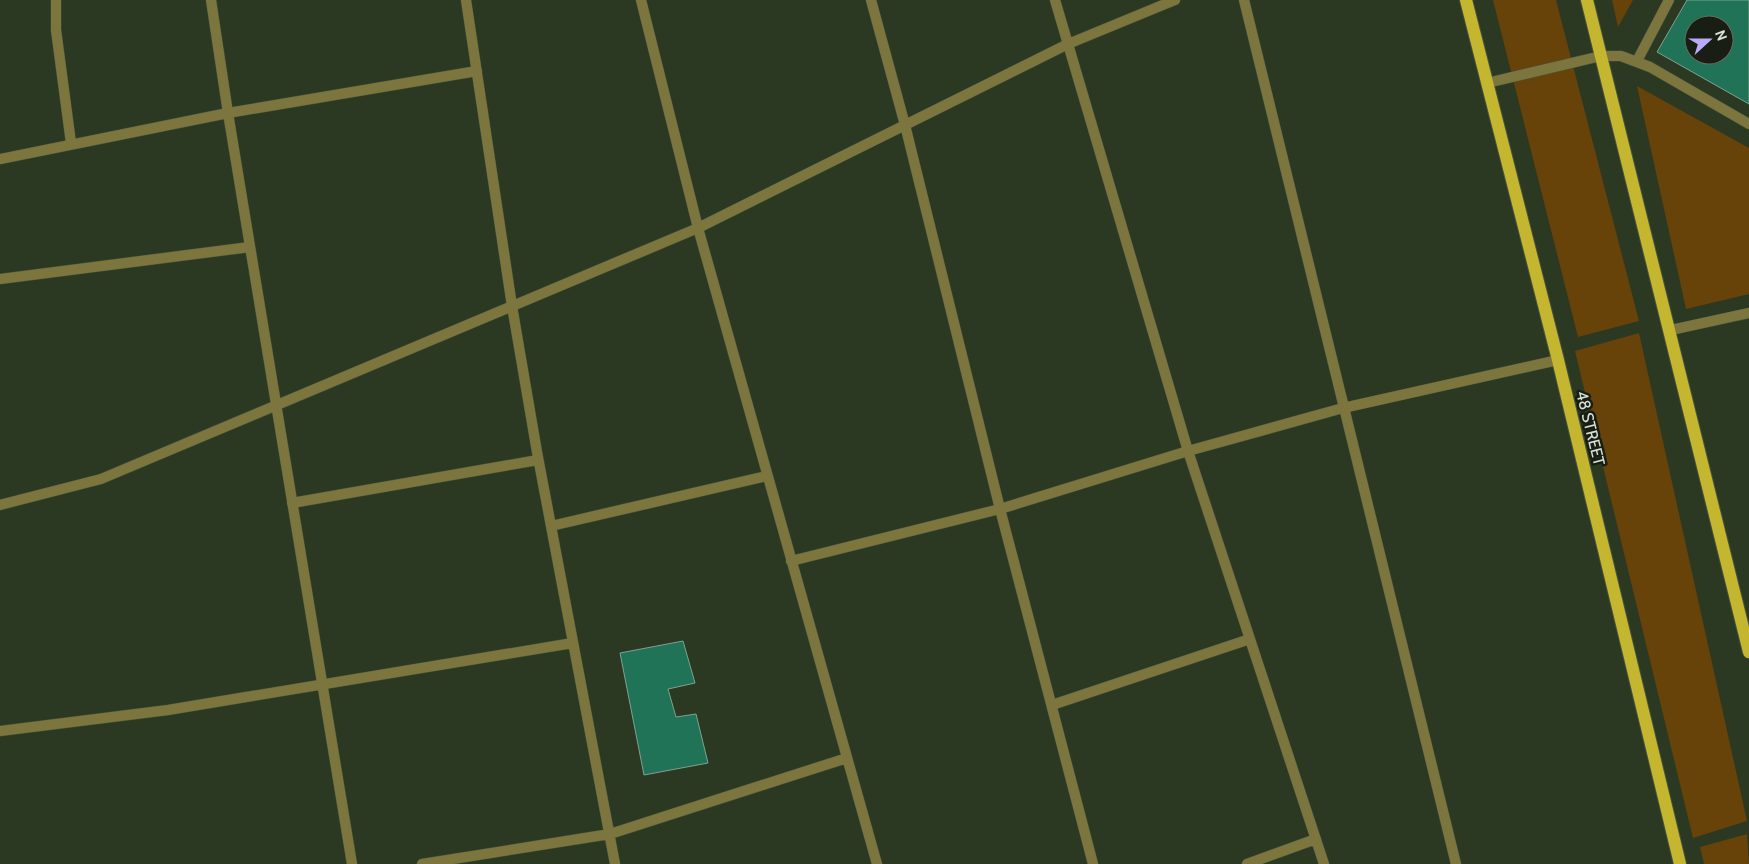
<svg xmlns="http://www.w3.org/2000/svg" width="1749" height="864" font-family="Cabin,sans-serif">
  <rect width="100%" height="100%" fill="#2b3922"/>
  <path fill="#674209" d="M1493 0H1556L1639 321 1578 337Z
    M1612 0H1633L1618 27Z
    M1637 86 1749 148V294L1686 309Z
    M1639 333 1747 821 1693 838 1575 351Z
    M1747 834 1749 864H1704L1700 847Z"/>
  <path fill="#217357" stroke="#7fa192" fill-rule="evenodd" d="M1687 0H1749V104L1657 52ZM1694 25H1724V55H1694Z
    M683 641 695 683 668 689 676 717 696 714 708 763 644 775 620 653Z"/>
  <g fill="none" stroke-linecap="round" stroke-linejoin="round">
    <defs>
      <path id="service" d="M1671 330 1749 313"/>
      <path id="minor" d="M56 0V30L71 143
        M211 0 228 113 352 864
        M466 0 512 306 537 452 615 864
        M641 0 698 228 877 864
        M871 0 905 125 1000 509 1093 864
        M1055 0 1188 451 1324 864
        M1244 0 1456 864
        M1637 61 1669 0
        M1487 83 1601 56H1621L1650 67 1749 124
        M0 159 228 113 477 71
        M0 279 250 247
        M292 503 538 460
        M0 505 101 479 698 228 1068 44 1175 0
        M551 526 767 476
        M791 561 1000 509 1188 451 1343 408 1558 360
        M1052 705 1250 639
        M0 731 168 710 573 643
        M422 864 610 834 847 758
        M1247 864 1316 839"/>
      <path id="primary" d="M1466 0 1558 360 1680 864
        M1587 0 1749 652"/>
    </defs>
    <use href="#service" stroke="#47543f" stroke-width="11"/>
    <use href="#minor" stroke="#47543f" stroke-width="11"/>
    <use href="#primary" stroke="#47543f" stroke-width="14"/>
    <use href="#service" stroke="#7c763e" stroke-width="10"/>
    <use href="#minor" stroke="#7c763e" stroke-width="10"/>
    <use href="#primary" stroke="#c5b630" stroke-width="12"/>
  </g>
  <g text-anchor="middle" stroke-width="5" stroke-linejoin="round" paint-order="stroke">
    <g font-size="16" fill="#d9e3d5" stroke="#181e14">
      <text transform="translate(1591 428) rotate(76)" y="6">48 STREET</text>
    </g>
  </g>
  <g transform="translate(1709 40) rotate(69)"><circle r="24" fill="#181e14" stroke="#656d61"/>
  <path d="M0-4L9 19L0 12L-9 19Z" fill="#baaaf7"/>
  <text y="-8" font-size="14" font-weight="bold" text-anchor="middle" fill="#d9e3d5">N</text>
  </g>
</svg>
